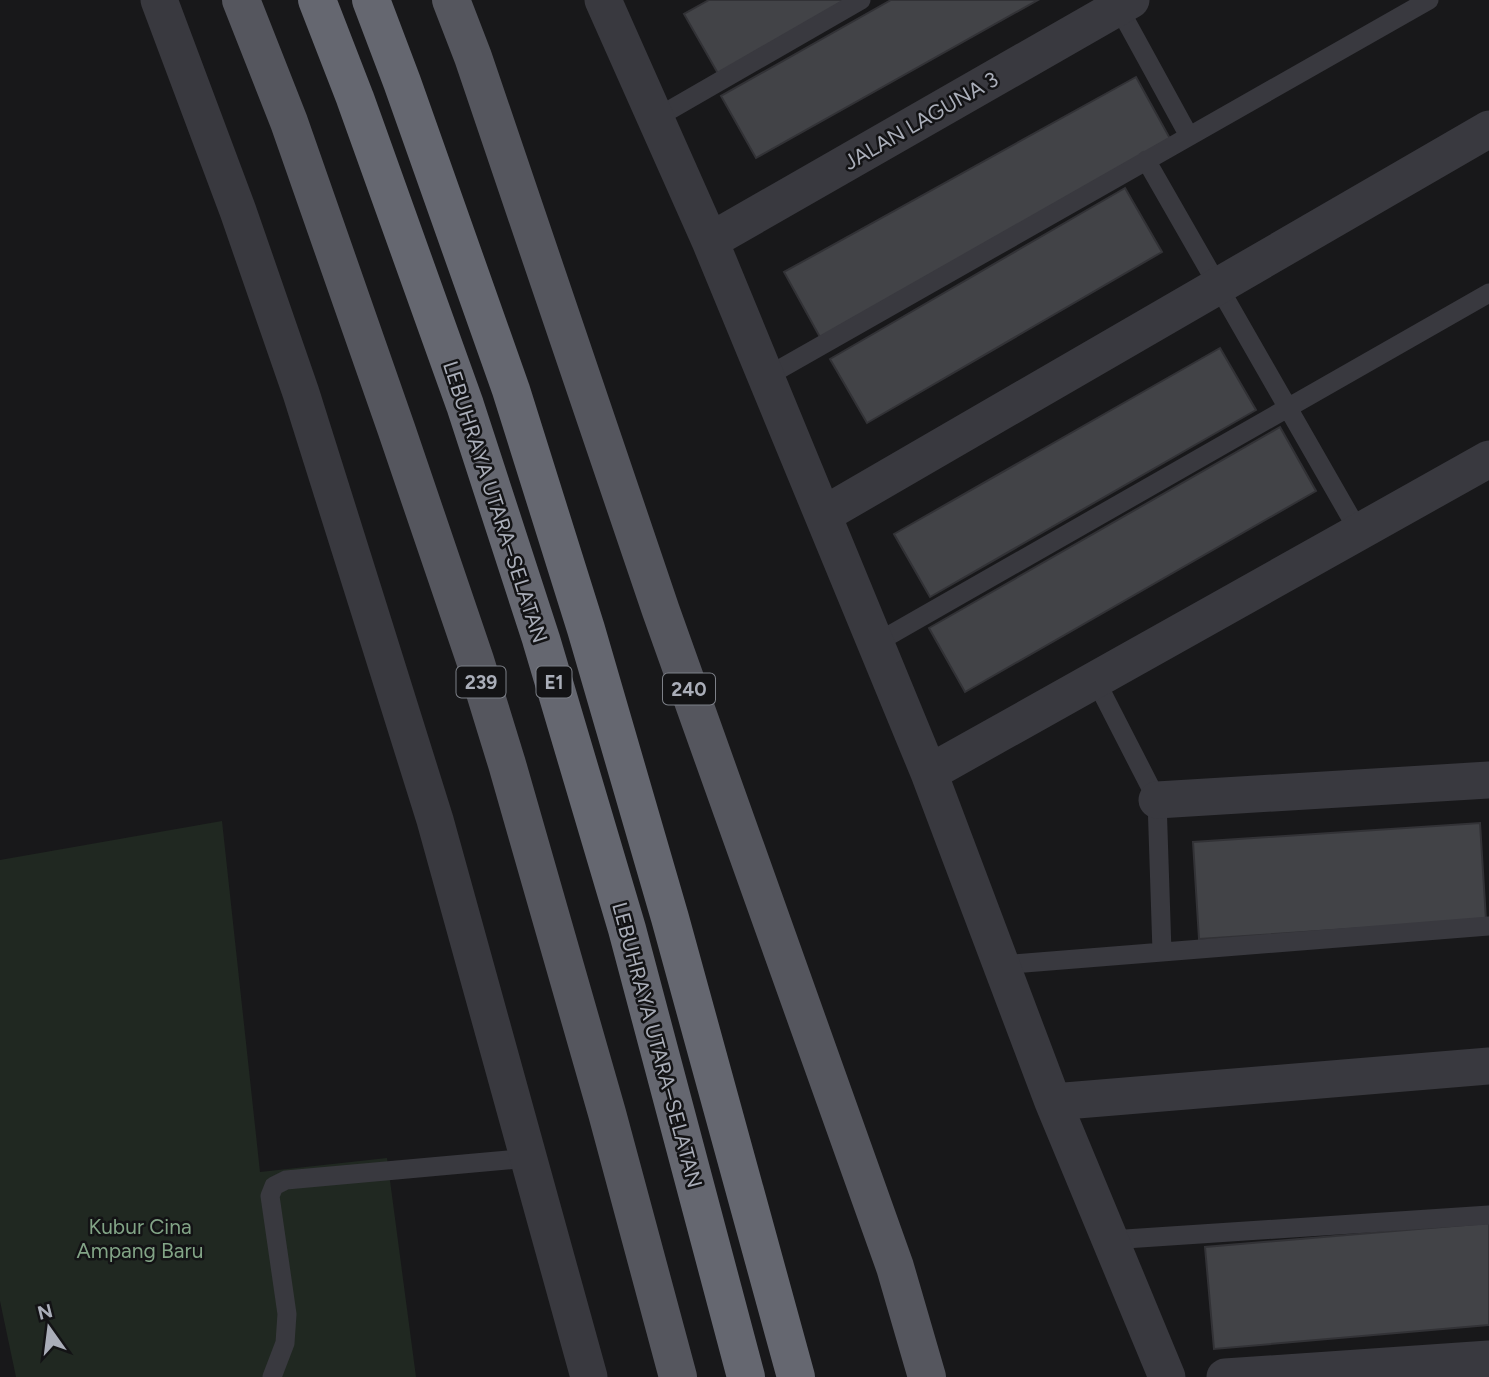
<svg xmlns="http://www.w3.org/2000/svg" width="1489" height="1377" font-family="Figtree,sans-serif">
  <rect width="100%" height="100%" fill="#18181a"/>
  <path fill="#202821" d="M222 821 260 1172 387 1158 416 1377H16L0 1301V860Z"/>
  <path fill="#424347" stroke="#323236" stroke-width="2" d="M709 0H853L720 77 684 14Z
    M891 0H1038L756 158 721 96Z
    M1136 77 1173 144 821 339 784 272Z
    M1125 188 1162 252 867 423 830 359Z
    M1220 348 1256 410 930 597 894 534Z
    M1280 427 1316 491 965 692 929 628Z
    M1480 823 1486 920 1199 939 1193 842Z
    M1489 1223V1325L1214 1349 1205 1247Z"/>
  <g fill="none" stroke-linecap="round" stroke-linejoin="round">
    <path stroke="#39393f" stroke-width="19" d="M1115 1 1189 136
      M656 118 861 0
      M1146 160 1359 532
      M766 377 1429 0
      M876 643 1489 293
      M1096 681 1157 800 1162 952
      M1001 965 1489 926
      M1110 1240 1489 1215
      M272 1377 285 1343 287 1314 270 1196 274 1186 286 1180 529 1158"/>
    <path stroke="#39393f" stroke-width="37" d="M159 0 238 211 301 393 368 606 435 820 589 1377
      M603 0 710 241 929 773 1053 1102 1167 1377
      M710 241 1131 0
      M823 515 1489 129
      M929 773 1489 459
      M1157 800 1489 780
      M1053 1102 1489 1066
      M1225 1377 1489 1359"/>
    <path stroke="#55565e" stroke-width="38" d="M241 0 289 122 396 428 475 660 507 764 607 1113 678 1377
      M451 0 473 57 661 611 895 1267 927 1377"/>
    <path stroke="#656770" stroke-width="38" d="M317 0 355 98 465 405 541 639 627 929 746 1377
      M371 0 402 82 511 390 586 629 670 918 796 1377"/>
  </g>
  <g text-anchor="middle" stroke-width="5" stroke-linejoin="round" paint-order="stroke">
    <g fill="#131315" stroke="#7d8088" stroke-width="2">
      <rect x="456.5" y="666.5" width="49" height="31" rx="5"/>
      <rect x="536.5" y="666.5" width="35" height="31" rx="5"/>
      <rect x="663" y="673.5" width="52" height="31" rx="5"/>
    </g>
    <g font-size="19" font-weight="bold" fill="#aaaeb9">
      <text x="481" y="689">239</text>
      <text x="554" y="689">E1</text>
      <text x="689" y="696">240</text>
    </g>
    <g font-size="21" fill="#aaaeb9" stroke="#131315">
      <text transform="translate(921 121) rotate(-30)" y="7">JALAN LAGUNA 3</text>
      <text transform="translate(495 502) rotate(72)" y="7">LEBUHRAYA UTARA–SELATAN</text>
      <text transform="translate(657 1045) rotate(75)" y="7">LEBUHRAYA UTARA–SELATAN</text>
    </g>
    <g font-size="21" fill="#82a486" stroke="#131315">
      <text x="140" y="1234">Kubur Cina<tspan x="140" dy="24">Ampang Baru</tspan></text>
    </g>
  </g>
  <g transform="translate(49 1328) rotate(346)" stroke="#131315" stroke-width="5" paint-order="stroke">
  <path d="M0-5L12 26L0 18L-12 26Z" fill="#aaaeb9"/>
  <text y="-10" font-size="19" font-weight="bold" text-anchor="middle" fill="#aaaeb9">N</text>
  </g>
</svg>
